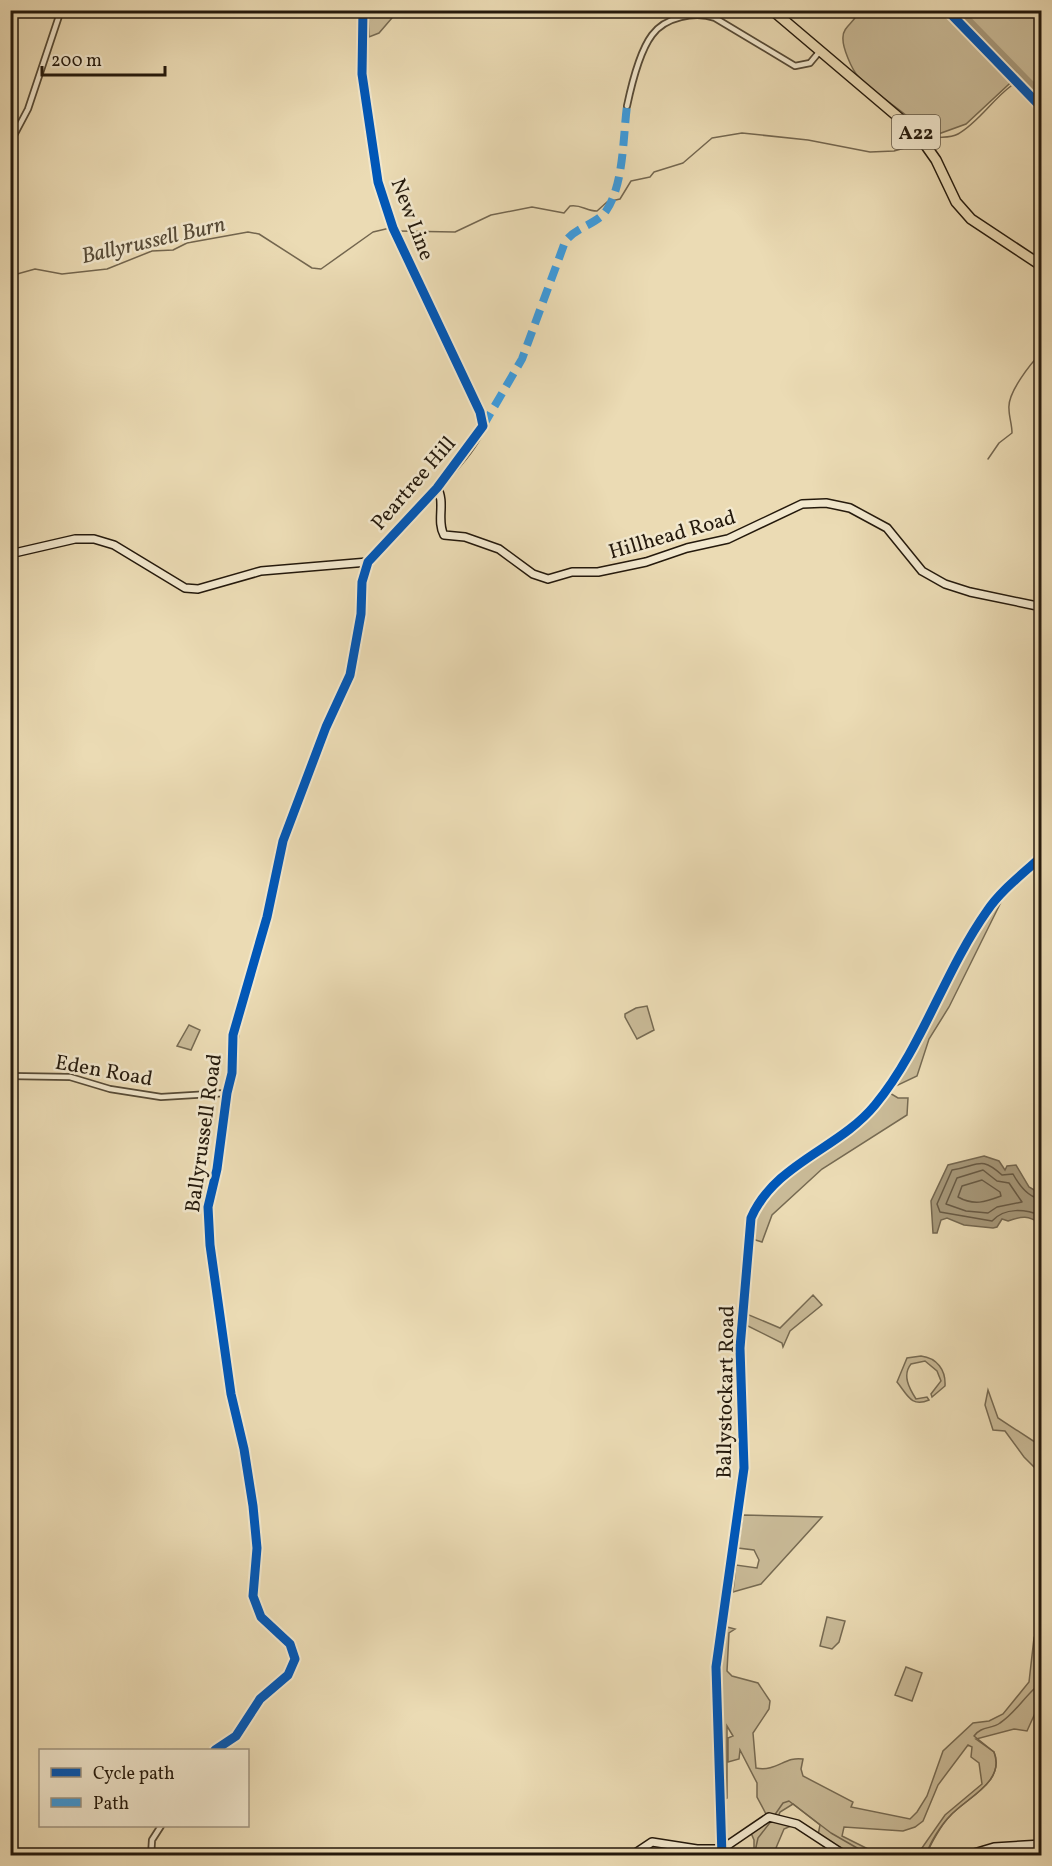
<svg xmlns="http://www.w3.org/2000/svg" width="1052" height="1866" font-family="Vollkorn,serif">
  <rect width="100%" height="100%" fill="#ebdbb4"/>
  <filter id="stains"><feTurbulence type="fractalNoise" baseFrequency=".00333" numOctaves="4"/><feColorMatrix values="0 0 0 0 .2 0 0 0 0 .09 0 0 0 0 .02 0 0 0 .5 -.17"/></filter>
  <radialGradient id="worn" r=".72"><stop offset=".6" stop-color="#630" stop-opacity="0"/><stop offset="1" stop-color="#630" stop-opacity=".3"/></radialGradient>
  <path fill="#c9ba97" stroke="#766a52" stroke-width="1.5" d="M859 10 1041 11V91L1021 73 966 124 930 137C909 113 880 99 858 76 852 70 842 47 843 37 843 26 856 22 859 10Z
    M368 11V10L398 11 379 33 369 37Z
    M1004 896 949 1007 929 1039 917 1076 896 1086 892 1083 987 914Z
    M647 1006 654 1030 637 1039 625 1017V1014L636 1008Z
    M189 1025 200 1030 191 1050 177 1046Z
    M888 1092 898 1098H908L907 1115 822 1169 772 1215 762 1242 749 1238C754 1181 813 1160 853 1129 867 1118 877 1106 888 1092Z
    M813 1295 822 1305 790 1331 783 1347 782 1343 748 1326H741L742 1312 780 1328Z
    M921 1356C937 1358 946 1370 945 1386L932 1397 931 1394 941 1381 937 1371 925 1361 911 1364C902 1375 909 1388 916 1399L927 1397 929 1400C911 1408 907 1394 897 1382L907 1358Z
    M988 1390 998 1418 1041 1446V1474L1024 1457 1005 1431 993 1430 985 1405Z
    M743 1515 822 1517 761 1584 733 1592 736 1565 757 1568 759 1560 754 1550 738 1548Z
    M827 1617 845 1621 839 1642 832 1649 820 1646Z
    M1041 1621V1700L1027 1731 1014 1729 976 1739 994 1752C1006 1782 966 1798 950 1816 940 1826 930 1843 926 1855H917L945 1815 982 1784 979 1763 971 1757 972 1747 968 1745 938 1785 923 1821 915 1827 903 1831 844 1827 842 1836 880 1855C850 1855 843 1850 818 1835L820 1825 793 1804 780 1812 778 1817 766 1814 757 1797V1783L740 1750 739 1759 728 1762V1738L733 1736 727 1726V1798L725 1799 720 1675 727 1627 735 1629 729 1633 727 1671 732 1676 758 1683 770 1701 769 1709 753 1733 756 1768C777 1772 785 1756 803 1759L801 1769 803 1776 853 1802 851 1807 910 1819 917 1812 927 1796 943 1751 973 1723 989 1721 1003 1714 1029 1682 1034 1638Z
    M906 1667 922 1673 912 1701 895 1695Z
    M769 1821 793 1825 784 1829 773 1855H754V1840L751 1833Z"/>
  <path fill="#a7997b" stroke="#73664f" stroke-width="1.5" d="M984 1156 999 1161 1005 1170 1007 1166 1016 1165 1029 1187 1041 1194V1224C1028 1215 1022 1216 1008 1221L1002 1219 997 1227 993 1228 964 1225 947 1218 941 1220 937 1233H933L931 1201 948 1165Z"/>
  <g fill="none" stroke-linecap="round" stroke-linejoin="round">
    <path stroke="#665944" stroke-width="1.5" d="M983 1170 997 1181 1009 1183 1022 1202 997 1207 988 1213 966 1211 946 1204 957 1178Z
      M982 1180 1000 1192 1001 1196C985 1202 974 1206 958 1197L962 1186Z
      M1042 1199C1028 1198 1019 1185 1013 1174L1002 1175C980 1155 979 1166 952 1170L937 1204 940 1212 992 1221C1005 1207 1025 1209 1042 1216"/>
    <path stroke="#73664f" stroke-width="1.5" d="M930 139C940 136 949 139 958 134 978 123 992 100 1011 86
      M398 231 455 232 491 215 532 207 564 213 570 206C581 204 586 211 597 211L607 202 620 199 631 181 650 177 654 172 683 163 712 138 742 133 808 140 870 152 894 151 919 144
      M10 276 35 269 62 274 107 269 152 251 173 250 187 243 248 232 259 234 312 268 321 269 373 232 390 228
      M988 459 999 443 1012 433C1012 424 1009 417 1009 409 1007 393 1031 363 1042 352
      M774 1816 783 1803 789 1801 831 1833 871 1856
      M754 1856 758 1838 772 1820
      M925 1856C932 1843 939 1827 950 1816 966 1798 1006 1782 994 1752L974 1736C981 1726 992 1729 1000 1723 1014 1714 1023 1699 1035 1688L1036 1650 1042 1631"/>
    <path stroke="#a7997b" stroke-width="8" d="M958 10 1042 96"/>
    <defs>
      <path id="street" d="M363 10 362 74 378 182 393 228 483 422C482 440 449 474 437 488
        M627 106C631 87 640 51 652 35 665 17 695 11 715 18L795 66 810 63 820 51
        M10 143 28 109 61 10
        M10 1076 70 1077 110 1089 161 1097 227 1093
        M215 1750 236 1736 260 1699 288 1675 295 1659 290 1644 261 1617 253 1596 256 1539 244 1449 231 1394 210 1245 208 1207 217 1169 227 1093 232 1073 237 1017 267 917 283 841 326 727 350 675 361 614 362 582 368 562
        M151 1856 152 1840 161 1826
        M722 1856 716 1667 744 1468 740 1348 751 1218C775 1163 839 1149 875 1105 922 1048 944 972 987 911 1001 890 1023 874 1042 856"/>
      <path id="secondary" d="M10 554 75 539H94L114 545 185 588 198 589 261 571 368 562 437 488C446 502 436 521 444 535L465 537 499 549 533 574 548 579 572 572H598L646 562 687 548 728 539 802 504 826 503 850 508 887 528 922 571 945 584 970 592 1042 607
        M631 1856 652 1842 697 1849H722L769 1817 797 1824 846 1856
        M964 1856 994 1847 1042 1844"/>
      <path id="highway" d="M772 10 917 133 936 160 956 202 971 219 1042 266"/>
    </defs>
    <use href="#street" stroke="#564a36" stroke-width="8"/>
    <use href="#secondary" stroke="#24190c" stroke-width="10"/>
    <use href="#highway" stroke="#24190c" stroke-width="12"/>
    <use href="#street" stroke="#f2e8ce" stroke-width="4.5"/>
    <use href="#secondary" stroke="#f2e8ce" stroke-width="7"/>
    <use href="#highway" stroke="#ebdbb4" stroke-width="9"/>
    <path stroke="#3c9bde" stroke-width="8" stroke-dasharray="15 8" stroke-linecap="butt" d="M483 426 522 359 565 242C575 227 596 225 606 211 624 185 623 136 627 106"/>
    <defs>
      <path id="cycleway" d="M947 10 1042 108
        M215 1750 236 1736 260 1699 288 1675 295 1659 290 1644 261 1617 253 1596 257 1548 253 1506 244 1449 231 1394 210 1245 208 1207 217 1169 227 1093 232 1073 233 1035 267 917 283 841 326 727 350 675 361 614 362 582 368 562 437 488 483 426 480 412 393 228 378 182 362 74 363 10
        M722 1856 716 1667 744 1468 740 1348 751 1218C775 1163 839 1149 875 1105 922 1048 944 972 987 911 1001 890 1023 874 1042 856"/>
    </defs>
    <use href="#cycleway" stroke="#f2e8ce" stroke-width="13"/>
    <use href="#cycleway" stroke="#0057b8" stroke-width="9"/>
  </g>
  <g text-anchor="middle" stroke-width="5" stroke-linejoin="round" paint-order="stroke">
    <rect fill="#f2e8ce" stroke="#625746" stroke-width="1.5" x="892" y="115" width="48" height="34" rx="4.5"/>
    <g font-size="20" font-weight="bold" fill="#24190c">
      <text x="916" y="139">A22</text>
    </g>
    <g font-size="21" fill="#24190c" stroke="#f2e8ce">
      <text transform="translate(413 219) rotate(69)" y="7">New Line</text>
      <text transform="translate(413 483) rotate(-49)" y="7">Peartree Hill</text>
      <text transform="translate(672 534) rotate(-16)" y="7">Hillhead Road</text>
      <text transform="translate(104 1070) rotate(10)" y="7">Eden Road</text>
      <text transform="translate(203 1133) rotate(-82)" y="7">Ballyrussell Road</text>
      <text transform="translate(725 1392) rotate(-89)" y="7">Ballystockart Road</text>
    </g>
    <g font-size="22" font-style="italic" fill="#584c38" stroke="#f2e8ce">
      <text transform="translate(153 239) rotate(-13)" y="8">Ballyrussell Burn</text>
    </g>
  </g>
  <rect width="1052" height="1866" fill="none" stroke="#ebdbb4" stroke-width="36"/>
  <rect x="12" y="12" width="1028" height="1842" fill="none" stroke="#24190c" stroke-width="3"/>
  <rect x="18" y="18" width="1016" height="1830" fill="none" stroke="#24190c" stroke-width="1.5"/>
  <rect x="39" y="1749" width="210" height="78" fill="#f2e8ce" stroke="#a09580" stroke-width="1.5"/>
  <rect x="51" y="1768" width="30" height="9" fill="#0057b8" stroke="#a09580" stroke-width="1.5"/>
  <text x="93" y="1779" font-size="18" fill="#24190c">Cycle path</text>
  <rect x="51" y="1798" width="30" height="9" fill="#3c9bde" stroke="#a09580" stroke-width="1.5"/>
  <text x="93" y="1809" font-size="18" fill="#24190c">Path</text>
  <path d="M42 66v9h123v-9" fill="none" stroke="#24190c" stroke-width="3"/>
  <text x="51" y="66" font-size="18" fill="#24190c" stroke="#f2e8ce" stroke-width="4.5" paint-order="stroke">200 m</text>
  <rect width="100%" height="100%" filter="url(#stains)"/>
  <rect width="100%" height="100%" fill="url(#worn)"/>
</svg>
